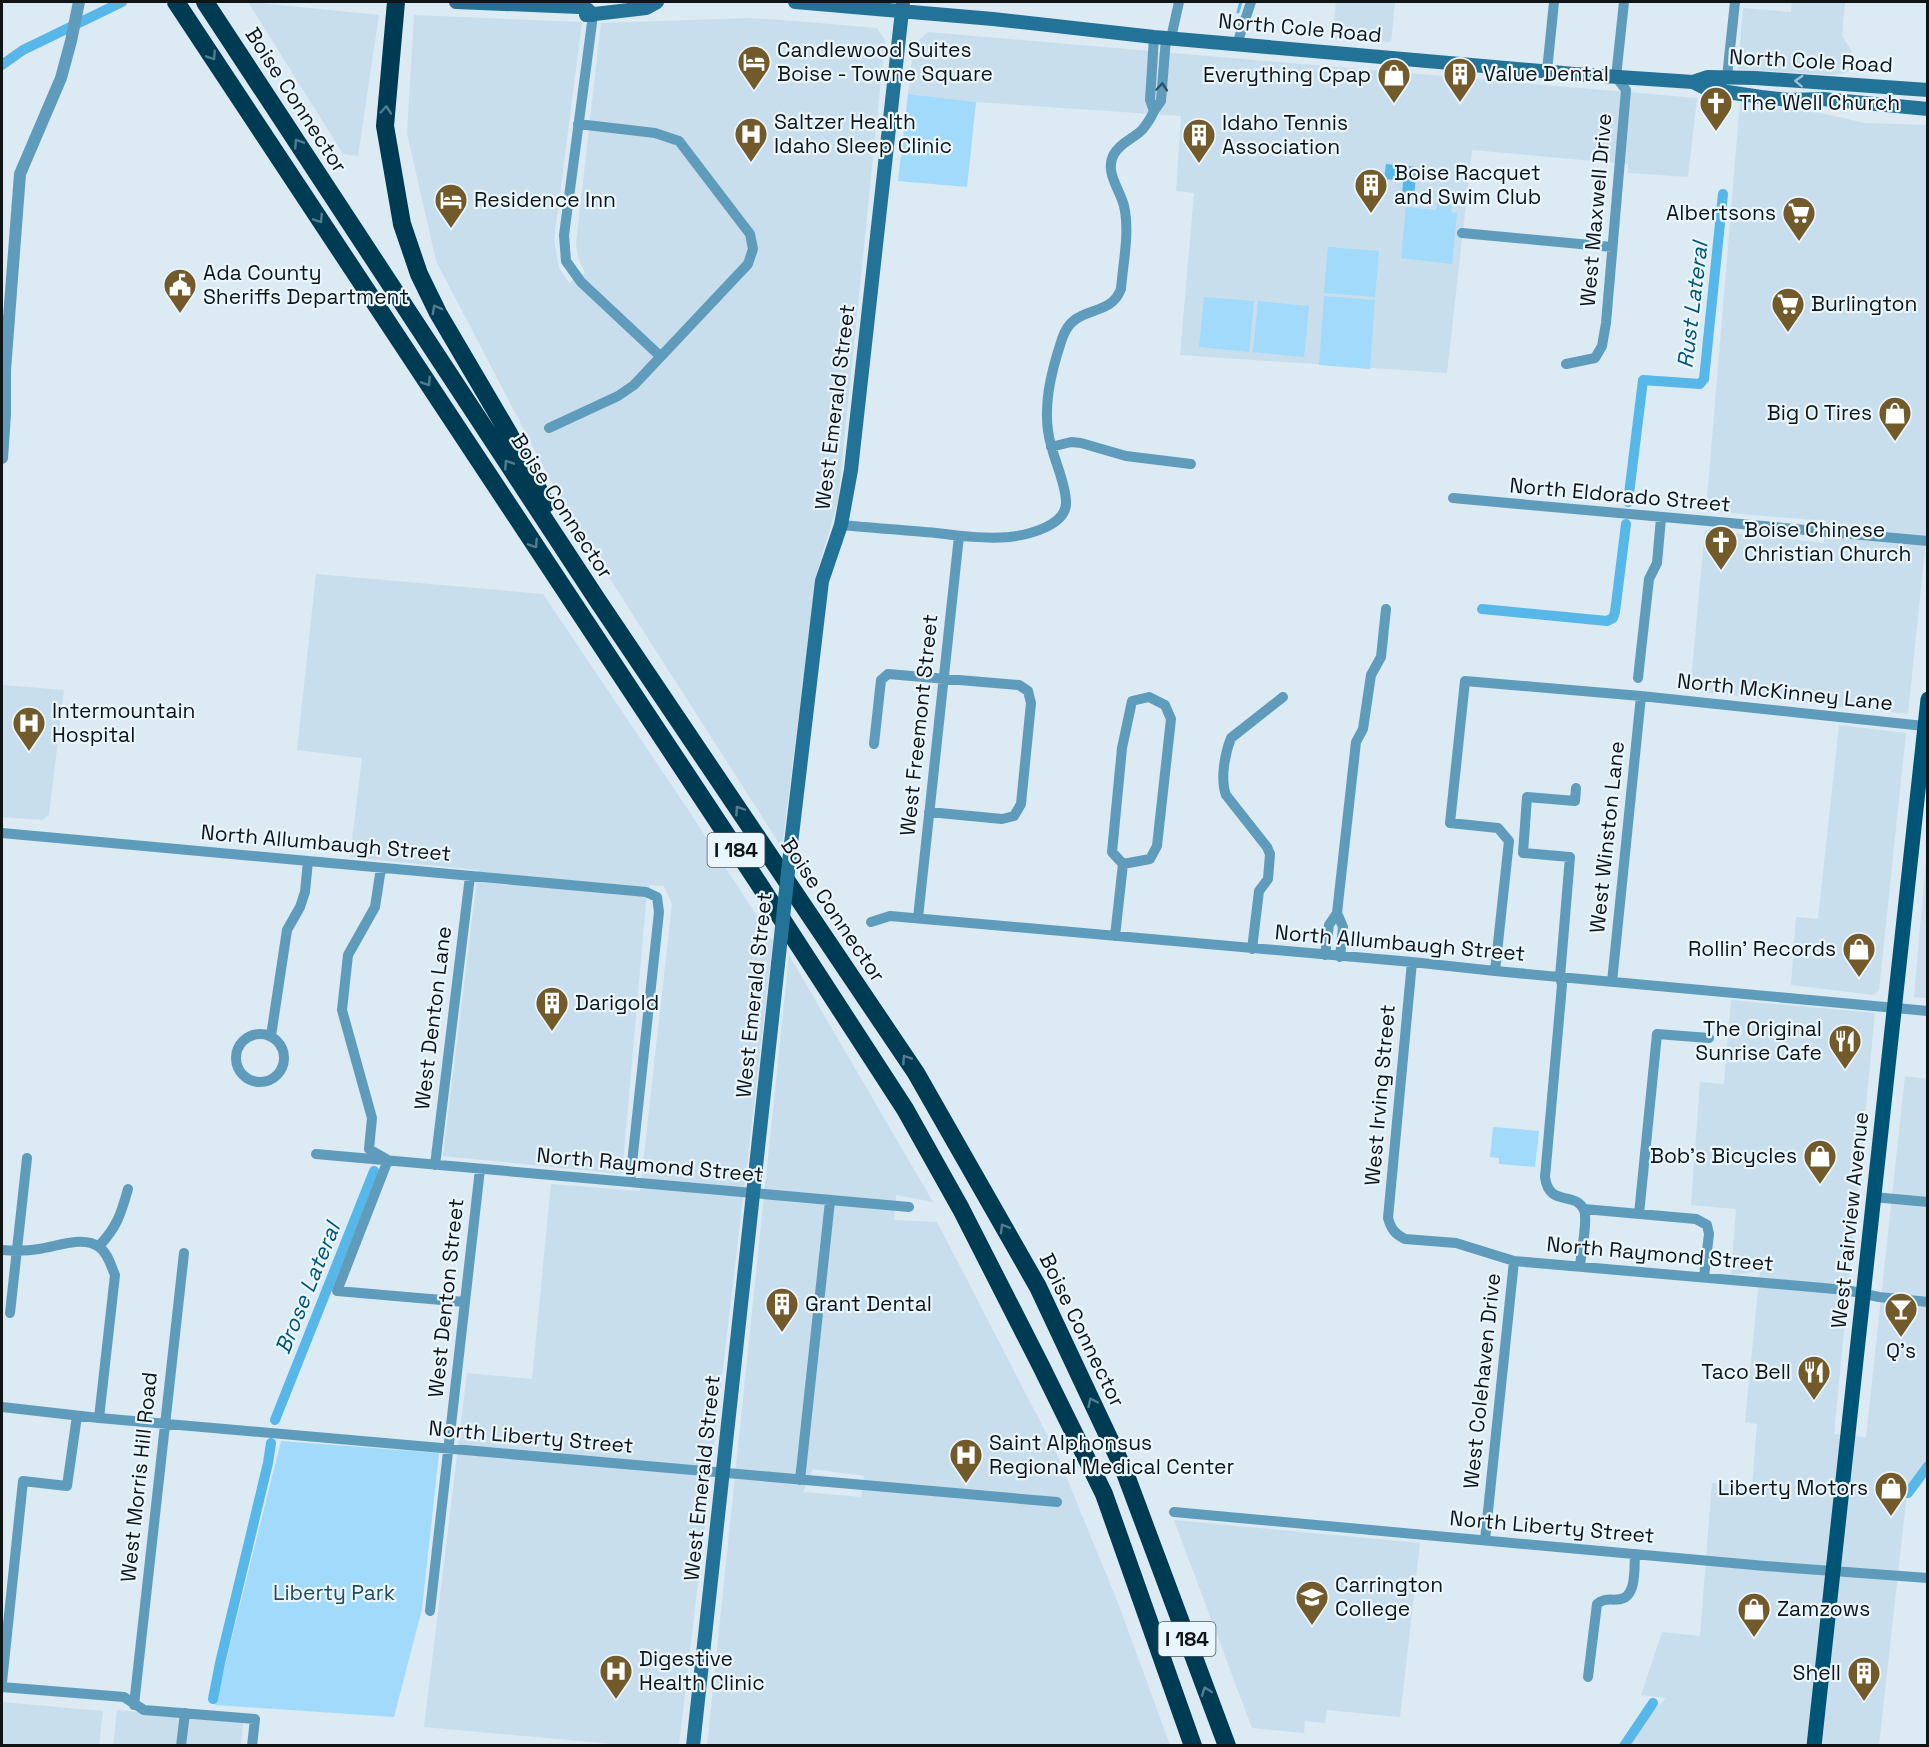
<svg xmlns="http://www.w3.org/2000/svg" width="1929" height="1747" font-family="'Space Grotesk',sans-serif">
  <rect width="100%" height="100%" fill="#dbeaf3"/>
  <path fill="#c8deec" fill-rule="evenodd" d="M248 2 379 15 358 156 343 154Z
    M1336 2H1395L1391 42 1332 39Z
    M1792 2H1845L1842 36 1851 50 1854 61 1853 71 1832 75 1738 69 1743 8 1791 12Z
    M414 15 582 22 554 240 559 268 569 283 585 273 578 257 576 243 601 23 749 18 783 20 877 28 885 40 838 501 817 572 782 848 566 510 436 261 407 133Z
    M928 32 1697 98 1688 177 1628 173V164L1472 150 1447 373 1180 355 1194 193 1176 191 1181 116 976 102 908 94 914 45Z
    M1740 102 1821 113 1865 123 1927 125 1928 520 1908 714 1690 691 1705 530 1824 543 1826 521 1706 511Z
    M316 574 543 594 689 811 773 941 679 1745H624L424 1727 467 1373 532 1379 551 1184 640 1191 672 904 664 886 650 885 646 903 622 1174 443 1156 478 870 350 857 362 758 297 750Z
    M2 685 64 690 49 815 42 820 2 817Z
    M1839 725 1906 733 1879 990 1874 995 1791 985 1796 917 1818 919Z
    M1927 847V998L1914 997Z
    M789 955 933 1202 896 1195 894 1220 937 1222 1056 1452 1118 1603 1170 1745 707 1746ZM813 1469 864 1476 861 1497 803 1492Z
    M1731 1000 1875 1013 1834 1434 1866 1437 1905 1076 1928 1079 1927 1464 1907 1493 1879 1745 1627 1746 1636 1728 1666 1698 1641 1695 1662 1632 1700 1636 1712 1483 1752 1486 1757 1424 1745 1422 1760 1271 1731 1275 1736 1209 1691 1205 1700 1082 1724 1084Z
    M1174 1520 1420 1543 1400 1717 1327 1710 1325 1723 1305 1721 1304 1733 1252 1728Z
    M2 1702 103 1711 99 1745H2Z
    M117 1710 243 1723 241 1745 113 1746Z"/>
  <path fill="#a1dafb" d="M908 94 976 102 967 187 898 181Z
    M1438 199 1452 200 1451 212 1457 213 1452 264 1401 258 1406 207 1436 210Z
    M1328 247 1379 251 1375 297 1324 293Z
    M1324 296 1375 300 1370 369 1319 365Z
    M1204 297 1254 301 1249 352 1199 347Z
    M1258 301 1309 306 1304 357 1253 352Z
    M1493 1127 1539 1131 1535 1167 1499 1164V1158L1490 1157Z
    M281 1441 439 1453 422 1609 394 1717 215 1705Z"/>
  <path fill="#58b7e9" d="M1386 164 1417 167 1414 196 1402 195 1403 181 1384 179Z"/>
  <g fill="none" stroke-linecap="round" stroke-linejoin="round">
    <path stroke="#58b7e9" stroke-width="3" d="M1238 12 1241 2"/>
    <path stroke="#58b7e9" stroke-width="10" d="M2 65 23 50 122 2
      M1628 502 1643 380 1700 384 1704 379 1723 194
      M1482 609 1607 621 1613 618 1615 612 1626 524
      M275 1420 374 1171
      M1908 1493 1928 1466
      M213 1699 220 1663 268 1463 271 1443
      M1624 1746 1653 1703"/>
    <path stroke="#5f9bbb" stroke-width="10" d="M593 15 564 235 566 261 581 282 660 356
      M1154 37 1150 100 1154 111 1161 101 1166 38
      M1171 38 1179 2
      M1237 44 1251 2
      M1547 71 1554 2
      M1727 77 1735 2
      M1462 233 1612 247
      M1566 364 1595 358 1602 346 1606 323 1626 90 1616 77 1624 2
      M549 428 618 396 634 385 748 264 753 249 750 234 679 141 655 133 578 124
      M1051 447 1071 442 1081 443 1126 456 1191 464
      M1453 498 1928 541
      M841 525C873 528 904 530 936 533 960 536 985 539 1009 537 1027 535 1067 526 1066 502 1066 485 1055 462 1051 445 1041 410 1051 372 1062 339 1074 302 1109 320 1121 289 1123 263 1130 232 1124 206 1120 189 1104 172 1114 154 1121 142 1133 139 1142 130 1147 124 1151 118 1154 111
      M1638 678 1649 579 1657 563 1661 518
      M1149 697 1165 705 1171 719 1157 846 1150 859 1123 864 1112 852 1122 748 1132 701Z
      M874 744 881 680 888 674 1019 685 1028 691 1031 703 1021 804 1014 816 1002 819 929 812
      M1576 788 1575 801 1527 797 1523 853 1570 857 1560 977 1562 985 1545 1177C1549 1208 1575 1190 1584 1210 1588 1220 1581 1254 1580 1266
      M2 833 646 892 657 897 659 912 630 1182
      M381 868 375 907 348 955 342 1010 372 1118 369 1149 388 1160 337 1291 465 1302
      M1337 913 1356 742 1363 729 1371 675 1381 657 1386 609
      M918 918 959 536
      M871 922 890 916 1412 962 1495 971 1928 1011
      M1115 936 1123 864
      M1252 949 1259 891 1268 879 1270 854 1267 847 1226 795C1220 779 1225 753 1231 738L1283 697
      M1325 955 1329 925 1337 913 1343 927 1340 957
      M1412 962 1388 1218C1391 1229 1395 1234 1405 1239L1456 1243 1514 1261 1846 1290 1879 1297 1928 1302
      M1495 971 1509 841 1498 828 1450 823 1465 681 1641 696 1924 726
      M1612 982 1641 696
      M236 1058a24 24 0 1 1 48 0a24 24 0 1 1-48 0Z
      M271 1036 287 930 300 907 305 892 308 861
      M316 1154 909 1207
      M435 1165 470 876
      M1873 1197 1928 1202
      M1584 1209 1696 1219 1707 1225 1709 1234 1704 1277
      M1639 1214 1657 1034 1709 1038
      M99 1246C117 1227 121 1214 128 1189
      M2 1250C14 1251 27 1251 39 1249 56 1247 83 1235 99 1247 108 1253 111 1266 115 1275L99 1418
      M10 1313 27 1158
      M2 1407 99 1418 1057 1502
      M800 1480 830 1201
      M1174 1512 1765 1566 1928 1578
      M1485 1540 1514 1261
      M430 1611 480 1169
      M1588 1677 1597 1604C1605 1597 1611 1601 1621 1599 1637 1595 1634 1567 1635 1554
      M2 1682 23 1481 67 1486 77 1416
      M2 1687 124 1697 144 1710 255 1719 252 1746
      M134 1705 184 1253
      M181 1746 185 1713"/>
    <path stroke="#5f9bbb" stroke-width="12" d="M2 458 5 414V370L20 174 61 78 71 41 79 2"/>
    <path stroke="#237298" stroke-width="14" d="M456 2 579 7 587 9 593 15
      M795 2 993 19 1154 37 1574 74 1693 82 1708 77 1755 78 1928 90
      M586 15 646 8 657 2
      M1693 82 1707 89 1761 97 1789 100 1823 99 1928 109
      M791 844 822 581 841 525 851 470 903 2
      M693 1746 778 964"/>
    <path stroke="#057" stroke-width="15" d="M1814 1746 1928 699"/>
    <path stroke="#003b54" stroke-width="18" d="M176 2 759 884 905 1109 961 1209 1041 1366 1104 1494 1193 1746
      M205 2 598 601 916 1073 1038 1287 1124 1470 1227 1746
      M396 2 385 126 402 224 419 274 438 313 508 432 546 504"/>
    <path stroke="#237298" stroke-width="14" d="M778 964 791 844"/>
  </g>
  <defs><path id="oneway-chevron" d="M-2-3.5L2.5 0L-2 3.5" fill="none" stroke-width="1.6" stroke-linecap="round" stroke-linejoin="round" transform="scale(1.5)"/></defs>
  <g stroke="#527c90">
    <use href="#oneway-chevron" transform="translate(212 56) rotate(57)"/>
    <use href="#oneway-chevron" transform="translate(386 110) rotate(-85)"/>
    <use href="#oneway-chevron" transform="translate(298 143) rotate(-123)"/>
    <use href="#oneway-chevron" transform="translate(319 219) rotate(57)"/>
    <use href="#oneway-chevron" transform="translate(436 309) rotate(-118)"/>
    <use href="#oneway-chevron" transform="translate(427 382) rotate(57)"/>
    <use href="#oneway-chevron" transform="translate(508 464) rotate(-123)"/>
    <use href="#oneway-chevron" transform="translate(534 544) rotate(57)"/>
    <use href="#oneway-chevron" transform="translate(739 810) rotate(-124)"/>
    <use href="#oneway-chevron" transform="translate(906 1059) rotate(-124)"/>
    <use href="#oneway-chevron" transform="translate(1004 1228) rotate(-120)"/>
    <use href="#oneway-chevron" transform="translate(1092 1402) rotate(-115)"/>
    <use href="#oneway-chevron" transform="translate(1206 1691) rotate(-110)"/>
  </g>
  <use stroke="#9ac1d5" href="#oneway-chevron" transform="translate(1799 81) rotate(-177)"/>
  <use stroke="#335161" href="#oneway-chevron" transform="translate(1162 87) rotate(-85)"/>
  <defs>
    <symbol id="hotel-pin" viewBox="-11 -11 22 30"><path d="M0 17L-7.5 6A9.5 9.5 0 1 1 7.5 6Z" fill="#735a2b" stroke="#eaf6fe"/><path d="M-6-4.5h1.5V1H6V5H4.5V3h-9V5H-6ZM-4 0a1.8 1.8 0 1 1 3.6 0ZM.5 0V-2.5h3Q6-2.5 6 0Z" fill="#fff"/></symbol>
    <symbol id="building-pin" viewBox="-11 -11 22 30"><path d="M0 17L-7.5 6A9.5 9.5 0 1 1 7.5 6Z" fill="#735a2b" stroke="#eaf6fe"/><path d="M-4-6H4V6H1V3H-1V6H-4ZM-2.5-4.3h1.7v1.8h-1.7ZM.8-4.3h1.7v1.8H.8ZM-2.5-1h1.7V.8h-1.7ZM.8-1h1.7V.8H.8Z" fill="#fff"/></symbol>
    <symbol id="shop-pin" viewBox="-11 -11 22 30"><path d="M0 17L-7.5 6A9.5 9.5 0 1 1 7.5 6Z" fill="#735a2b" stroke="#eaf6fe"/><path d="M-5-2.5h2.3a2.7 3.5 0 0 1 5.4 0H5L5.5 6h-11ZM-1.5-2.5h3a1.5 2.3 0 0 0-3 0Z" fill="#fff"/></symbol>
    <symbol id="church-pin" viewBox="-11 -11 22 30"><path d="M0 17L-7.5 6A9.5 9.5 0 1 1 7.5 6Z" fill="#735a2b" stroke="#eaf6fe"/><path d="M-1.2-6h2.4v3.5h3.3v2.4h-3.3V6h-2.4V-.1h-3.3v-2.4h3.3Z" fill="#fff"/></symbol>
    <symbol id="hospital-pin" viewBox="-11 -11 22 30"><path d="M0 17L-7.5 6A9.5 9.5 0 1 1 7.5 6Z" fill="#735a2b" stroke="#eaf6fe"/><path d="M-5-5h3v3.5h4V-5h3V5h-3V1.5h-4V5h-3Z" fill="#fff"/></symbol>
    <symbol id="supermarket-pin" viewBox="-11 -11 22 30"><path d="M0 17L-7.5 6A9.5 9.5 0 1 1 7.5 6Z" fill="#735a2b" stroke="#eaf6fe"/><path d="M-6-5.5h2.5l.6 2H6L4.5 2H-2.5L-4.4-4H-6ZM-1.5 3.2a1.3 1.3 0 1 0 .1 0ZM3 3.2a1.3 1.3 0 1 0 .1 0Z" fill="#fff"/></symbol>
    <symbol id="civic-pin" viewBox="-11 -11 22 30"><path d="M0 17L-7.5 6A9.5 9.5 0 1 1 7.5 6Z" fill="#735a2b" stroke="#eaf6fe"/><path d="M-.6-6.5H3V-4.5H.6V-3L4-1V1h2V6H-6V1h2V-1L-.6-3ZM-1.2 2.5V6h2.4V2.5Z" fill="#fff"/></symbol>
    <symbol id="restaurant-pin" viewBox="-11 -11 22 30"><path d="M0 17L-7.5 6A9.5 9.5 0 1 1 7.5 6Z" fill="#735a2b" stroke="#eaf6fe"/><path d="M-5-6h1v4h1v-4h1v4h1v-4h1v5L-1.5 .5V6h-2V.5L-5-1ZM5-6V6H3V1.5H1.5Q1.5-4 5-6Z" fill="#fff"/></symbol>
    <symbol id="bar-pin" viewBox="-11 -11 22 30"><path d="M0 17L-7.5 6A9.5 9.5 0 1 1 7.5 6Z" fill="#735a2b" stroke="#eaf6fe"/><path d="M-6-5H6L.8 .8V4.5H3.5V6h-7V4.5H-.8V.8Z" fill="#fff"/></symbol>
    <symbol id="university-pin" viewBox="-11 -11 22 30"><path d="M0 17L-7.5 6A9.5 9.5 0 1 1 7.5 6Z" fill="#735a2b" stroke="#eaf6fe"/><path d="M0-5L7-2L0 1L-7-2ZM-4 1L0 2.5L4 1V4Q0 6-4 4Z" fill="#fff"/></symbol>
  </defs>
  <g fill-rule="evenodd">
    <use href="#hotel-pin" x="735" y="43" width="38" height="52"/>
    <use href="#building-pin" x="1441" y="55" width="38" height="52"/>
    <use href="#shop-pin" x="1375" y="56" width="38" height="52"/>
    <use href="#church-pin" x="1697" y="84" width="38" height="52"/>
    <use href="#hospital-pin" x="732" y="115" width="38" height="52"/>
    <use href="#building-pin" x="1180" y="116" width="38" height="52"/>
    <use href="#building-pin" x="1352" y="166" width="38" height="52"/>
    <use href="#hotel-pin" x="432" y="181" width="38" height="52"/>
    <use href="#supermarket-pin" x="1780" y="194" width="38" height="52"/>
    <use href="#civic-pin" x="161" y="266" width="38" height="52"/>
    <use href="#supermarket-pin" x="1769" y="285" width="38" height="52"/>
    <use href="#shop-pin" x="1876" y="394" width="38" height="52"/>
    <use href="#church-pin" x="1702" y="523" width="38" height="52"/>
    <use href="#hospital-pin" x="10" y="704" width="38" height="52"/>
    <use href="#shop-pin" x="1840" y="930" width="38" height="52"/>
    <use href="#building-pin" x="533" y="984" width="38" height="52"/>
    <use href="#restaurant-pin" x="1826" y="1022" width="38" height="52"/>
    <use href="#shop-pin" x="1801" y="1137" width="38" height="52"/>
    <use href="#building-pin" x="763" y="1285" width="38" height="52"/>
    <use href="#bar-pin" x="1882" y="1290" width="38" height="52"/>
    <use href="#restaurant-pin" x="1795" y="1353" width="38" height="52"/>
    <use href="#hospital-pin" x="947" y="1436" width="38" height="52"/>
    <use href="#shop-pin" x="1872" y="1469" width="38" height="52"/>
    <use href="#university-pin" x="1293" y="1578" width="38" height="52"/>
    <use href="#shop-pin" x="1735" y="1590" width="38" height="52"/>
    <use href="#hospital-pin" x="597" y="1652" width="38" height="52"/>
    <use href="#building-pin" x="1845" y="1654" width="38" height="52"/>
  </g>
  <g text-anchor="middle" stroke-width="4.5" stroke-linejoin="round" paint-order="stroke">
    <g fill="#eaf6fe" stroke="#51585c" stroke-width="1.5">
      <rect x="707.5" y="833" width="57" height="34" rx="4.5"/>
      <rect x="1158.5" y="1622" width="57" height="34" rx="4.5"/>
    </g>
    <g font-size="20" font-weight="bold" fill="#0f1417">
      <text x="736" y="857">I 184</text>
      <text x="1187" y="1646">I 184</text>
    </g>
    <g font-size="21" fill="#0f1417" stroke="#eaf6fe">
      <text transform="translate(1300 28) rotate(5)" y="7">North Cole Road</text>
      <text transform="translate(1811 61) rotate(3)" y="7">North Cole Road</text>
      <text transform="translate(296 100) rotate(57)" y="7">Boise Connector</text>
      <text transform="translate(1596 210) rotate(-85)" y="7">West Maxwell Drive</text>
      <text transform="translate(835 407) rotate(-83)" y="7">West Emerald Street</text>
      <text transform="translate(1620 495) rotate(5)" y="7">North Eldorado Street</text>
      <text transform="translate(562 506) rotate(57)" y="7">Boise Connector</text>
      <text transform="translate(1785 692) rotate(6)" y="7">North McKinney Lane</text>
      <text transform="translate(919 725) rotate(-84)" y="7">West Freemont Street</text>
      <text transform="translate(1607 837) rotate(-84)" y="7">West Winston Lane</text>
      <text transform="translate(326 843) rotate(5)" y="7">North Allumbaugh Street</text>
      <text transform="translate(833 910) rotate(56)" y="7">Boise Connector</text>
      <text transform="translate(1400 943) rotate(5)" y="7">North Allumbaugh Street</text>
      <text transform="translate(754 995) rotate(-84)" y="7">West Emerald Street</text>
      <text transform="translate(433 1018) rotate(-83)" y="7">West Denton Lane</text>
      <text transform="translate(1380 1095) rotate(-85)" y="7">West Irving Street</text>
      <text transform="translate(650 1165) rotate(5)" y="7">North Raymond Street</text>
      <text transform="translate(1850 1220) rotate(-84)" y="7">West Fairview Avenue</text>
      <text transform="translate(1660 1254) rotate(5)" y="7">North Raymond Street</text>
      <text transform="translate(446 1298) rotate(-84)" y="7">West Denton Street</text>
      <text transform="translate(1082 1330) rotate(64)" y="7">Boise Connector</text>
      <text transform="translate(1482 1381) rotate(-84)" y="7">West Colehaven Drive</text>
      <text transform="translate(531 1437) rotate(5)" y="7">North Liberty Street</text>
      <text transform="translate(139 1477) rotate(-84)" y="7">West Morris Hill Road</text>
      <text transform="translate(702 1478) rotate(-84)" y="7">West Emerald Street</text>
      <text transform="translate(1552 1527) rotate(5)" y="7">North Liberty Street</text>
    </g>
    <g font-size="21" fill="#0f1417" stroke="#eaf6fe" text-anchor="start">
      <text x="777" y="57">Candlewood Suites<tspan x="777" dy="24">Boise - Towne Square</tspan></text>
      <text x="1483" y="81">Value Dental</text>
      <text x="1371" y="82" text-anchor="end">Everything Cpap</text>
      <text x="1739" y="110">The Well Church</text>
      <text x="774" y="129">Saltzer Health<tspan x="774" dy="24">Idaho Sleep Clinic</tspan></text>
      <text x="1222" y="130">Idaho Tennis<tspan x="1222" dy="24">Association</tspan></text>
      <text x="1394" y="180">Boise Racquet<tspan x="1394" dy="24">and Swim Club</tspan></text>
      <text x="474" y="207">Residence Inn</text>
      <text x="1776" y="220" text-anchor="end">Albertsons</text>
      <text x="203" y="280">Ada County<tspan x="203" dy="24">Sheriffs Department</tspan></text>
      <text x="1811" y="311">Burlington</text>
      <text x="1872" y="420" text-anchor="end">Big O Tires</text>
      <text x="1744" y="537">Boise Chinese<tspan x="1744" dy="24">Christian Church</tspan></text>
      <text x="52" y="718">Intermountain<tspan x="52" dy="24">Hospital</tspan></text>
      <text x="1836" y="956" text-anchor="end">Rollin' Records</text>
      <text x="575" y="1010">Darigold</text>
      <text x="1822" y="1036" text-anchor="end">The Original<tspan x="1822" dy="24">Sunrise Cafe</tspan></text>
      <text x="1797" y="1163" text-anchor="end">Bob's Bicycles</text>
      <text x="805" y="1311">Grant Dental</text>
      <text x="1901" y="1358" text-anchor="middle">Q's</text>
      <text x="1791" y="1379" text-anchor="end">Taco Bell</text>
      <text x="989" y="1450">Saint Alphonsus<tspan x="989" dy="24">Regional Medical Center</tspan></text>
      <text x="1868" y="1495" text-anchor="end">Liberty Motors</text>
      <text x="1335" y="1592">Carrington<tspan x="1335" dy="24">College</tspan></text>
      <text x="1777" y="1616">Zamzows</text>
      <text x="639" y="1666">Digestive<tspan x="639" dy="24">Health Clinic</tspan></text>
      <text x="1841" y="1680" text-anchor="end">Shell</text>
    </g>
    <g font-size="21" fill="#224a5f" stroke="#eaf6fe">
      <text x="334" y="1600">Liberty Park</text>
    </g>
    <g font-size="22" font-style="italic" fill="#025475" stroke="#eaf6fe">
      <text transform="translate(1692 305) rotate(-83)" y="8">Rust Lateral</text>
      <text transform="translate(307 1288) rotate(-68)" y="8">Brose Lateral</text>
    </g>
  </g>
  <rect width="1929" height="1747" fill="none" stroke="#0f1417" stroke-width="6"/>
</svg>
